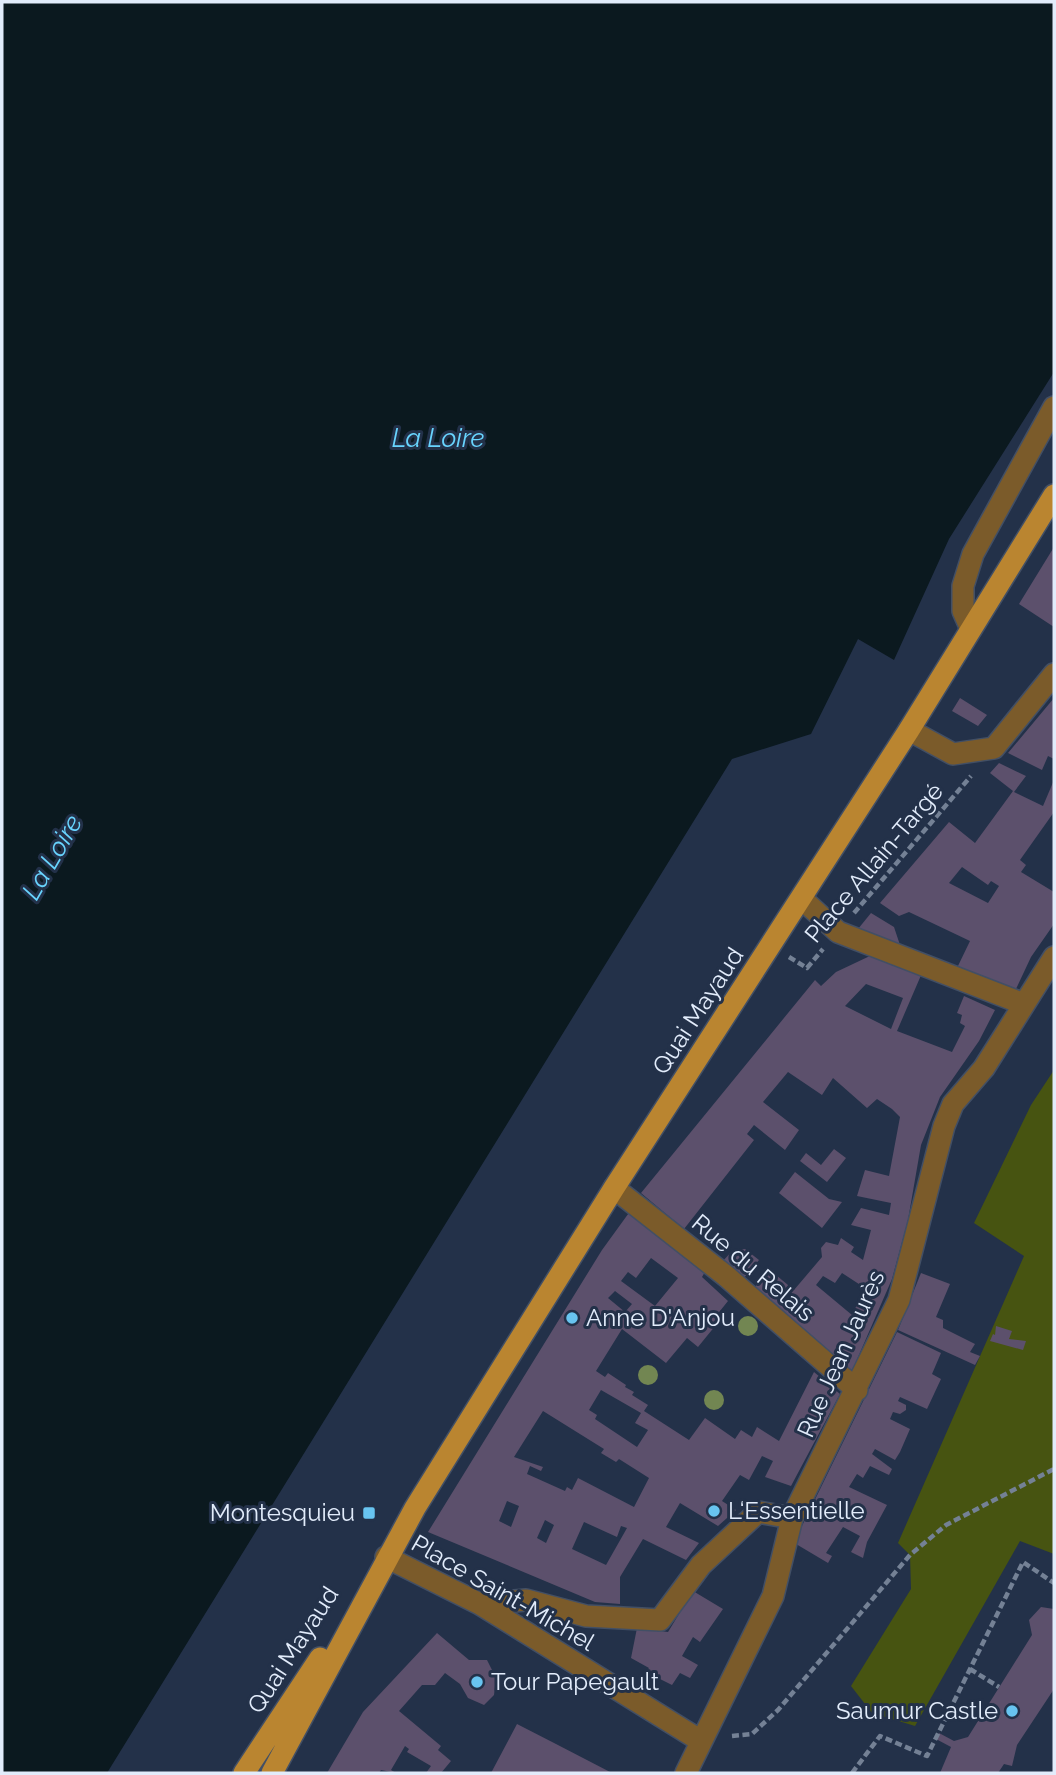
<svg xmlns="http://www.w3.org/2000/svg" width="1056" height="1775" font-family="Raleway,sans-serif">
  <rect width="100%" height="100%" fill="#233149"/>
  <path fill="#475411" d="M1054 1070V1554L1020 1541 915 1726 872 1713 851 1686 911 1589 910 1555 898 1543 1024 1256 974 1223 1031 1105Z"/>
  <path fill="#0b191f" d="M2 2H1054V372L949 539 894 660 858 639 811 734 732 759 107 1773H2Z"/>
  <path fill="#5c506c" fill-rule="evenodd" d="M1054 547V627L1019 604Z
    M960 698 987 715 978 726 952 711Z
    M1054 698V759L1048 756 1042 770 1008 753Z
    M999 763 1026 776 1014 792 1043 806 1054 780V812L1020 860 1026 865 1021 872 1054 892V924L1031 957 1015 991 957 968 970 941 909 912 899 916 880 903 949 822 975 843 1013 791 990 773ZM962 867 988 885 991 881 999 886 988 903 949 883Z
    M871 913 894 927 900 945 858 929Z
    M872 955 922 973 897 1031 952 1052 965 1026 960 1023 962 1015 957 1013 964 996 995 1010 979 1041 940 1097 921 1145 908 1220 892 1279 852 1371 753 1289 770 1270 794 1290 822 1257 821 1248 826 1242 838 1245 841 1238 854 1247 851 1252 863 1260 871 1230 851 1225 861 1208 889 1215 891 1203 857 1196 865 1170 889 1176 900 1117 892 1109 877 1099 867 1108 833 1078 822 1095 788 1072 763 1102 799 1130 785 1150 754 1125 747 1134 754 1140 684 1229 641 1193 815 980 821 986 836 972ZM866 984 903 998 891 1029 845 1006ZM842 1273 865 1288 852 1315 816 1285 823 1276 835 1283Z
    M834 1149 846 1158 827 1182 800 1161 806 1153 821 1165Z
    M795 1172 829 1199 842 1202 822 1228 779 1193Z
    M631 1210 706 1270 702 1277 728 1301 716 1316 720 1320 698 1347 687 1338 666 1363 622 1329 596 1371 605 1377 608 1373 626 1385 625 1387 634 1392 632 1395 648 1405 644 1411 689 1440 705 1418 735 1439 741 1430 752 1437 757 1427 779 1441 814 1372 840 1394 791 1486 765 1477 773 1461 762 1456 749 1480 740 1475 722 1501 736 1510 718 1526 680 1503 666 1527 699 1543 686 1560 643 1539 620 1577V1604L595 1602 428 1532 602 1250ZM651 1258 678 1278 655 1306 621 1281 628 1272 636 1278ZM615 1291 632 1304 625 1312 608 1298ZM601 1390 641 1413 635 1423 648 1430 637 1447 595 1419 597 1415 589 1410ZM543 1411 604 1449 601 1453 616 1462 619 1459 649 1478 634 1507 578 1478 572 1490 567 1487 565 1491 527 1474 530 1466 541 1471 543 1467 514 1457ZM507 1501 519 1506 511 1527 499 1521ZM545 1520 554 1525 546 1543 537 1538ZM584 1522 617 1537 621 1526 627 1528 606 1565 572 1549Z
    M745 1249 759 1260 743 1279 722 1262 733 1250Z
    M921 1273 950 1284 936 1317 943 1320V1328L975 1344 970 1352 980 1356 975 1365 898 1330Z
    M996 1326 1012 1331 1009 1339 1026 1341 1023 1350 990 1341 993 1334 995 1335Z
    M897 1332 941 1353 932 1374 941 1379 927 1409 900 1397 898 1401 906 1405V1410L900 1414 893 1412 890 1419 910 1429 900 1452 895 1460 875 1449 872 1454 892 1469 889 1475 870 1466 863 1478 857 1474 849 1487 887 1505 867 1542 863 1558 851 1552 860 1536 843 1527 826 1553 832 1556 828 1563 796 1544 801 1528Z
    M693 1591 723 1609 700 1642 693 1637 682 1656 698 1665 690 1678 680 1673 672 1685 646 1672 649 1668 631 1658 637 1628 668 1632Z
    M1041 1607 1054 1609V1689L1017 1745 1012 1766 1004 1764 998 1773H940L951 1747 936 1739 939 1733 954 1741 968 1737 1032 1635 1029 1620Z
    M437 1633 469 1660H487L496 1678 494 1695 484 1705 468 1698 460 1684 445 1673 435 1685H422L399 1711 441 1746 438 1750 451 1761 441 1773H426L431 1766 407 1752 409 1749 405 1746 391 1770 396 1773 381 1770 379 1773H327L363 1712Z
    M517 1724 556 1744 612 1773H491Z"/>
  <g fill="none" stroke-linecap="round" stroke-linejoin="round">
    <defs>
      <path id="minor" d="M971 629 963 611V586L973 554 1054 407
        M909 730 953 754 994 748 1054 674
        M802 899 838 932 1024 1004
        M614 1188 726 1276 857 1390
        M386 1557 480 1604 701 1741
        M480 1604 526 1600 586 1616 660 1620 701 1565 758 1512 792 1518
        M686 1773 773 1596 792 1518 899 1300 944 1126 953 1104 984 1068 1054 957"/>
      <path id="major" d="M244 1773 320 1658
        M272 1773 415 1508 614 1188 909 730 1054 495"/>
    </defs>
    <use href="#minor" stroke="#424f65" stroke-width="24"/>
    <use href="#major" stroke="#424f65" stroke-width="24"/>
    <path stroke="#748195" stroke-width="4.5" stroke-dasharray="7 3.5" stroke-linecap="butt" d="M854 913 971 776
      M789 957 807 968 823 949
      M970 1669 999 1687
      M732 1736 752 1734 778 1710 910 1555 946 1525 1054 1469
      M852 1773 880 1736 927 1756 1023 1562 1054 1583"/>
    <use href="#minor" stroke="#7b5b2a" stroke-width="21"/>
    <use href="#major" stroke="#ba8530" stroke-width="21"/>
  </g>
  <g fill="#728652">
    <circle cx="748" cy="1326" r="10"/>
    <circle cx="648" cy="1375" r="10"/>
    <circle cx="714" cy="1400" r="10"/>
  </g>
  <g fill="#68c4f0" stroke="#233149" stroke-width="2.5">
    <circle cx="572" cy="1318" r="7"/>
    <circle cx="714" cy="1511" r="7"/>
    <rect x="362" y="1506" width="14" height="14" rx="3.5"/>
    <circle cx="477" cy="1682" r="7"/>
    <circle cx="1012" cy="1711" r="7"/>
  </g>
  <g text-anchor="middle" stroke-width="6" stroke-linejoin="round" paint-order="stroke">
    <g font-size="24" fill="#e2ecfb" stroke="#233149">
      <text transform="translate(874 863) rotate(-50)" y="8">Place Allain-Targé</text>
      <text transform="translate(698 1011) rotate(-57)" y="8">Quai Mayaud</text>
      <text transform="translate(753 1268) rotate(40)" y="8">Rue du Relais</text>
      <text transform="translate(841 1354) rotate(-66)" y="8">Rue Jean Jaurès</text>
      <text transform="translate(503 1593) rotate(30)" y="8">Place Saint-Michel</text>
      <text transform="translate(293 1650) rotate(-57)" y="8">Quai Mayaud</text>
    </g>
    <g font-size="24" fill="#e2ecfb" stroke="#233149" text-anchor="start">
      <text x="586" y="1326">Anne D'Anjou</text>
      <text x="728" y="1519">L‘Essentielle</text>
      <text x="355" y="1521" text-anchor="end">Montesquieu</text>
      <text x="491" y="1690">Tour Papegault</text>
      <text x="998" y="1719" text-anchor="end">Saumur Castle</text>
    </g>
    <g font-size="26" font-style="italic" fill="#68d4fe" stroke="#233149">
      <text x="438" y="447">La Loire</text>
      <text transform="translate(52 857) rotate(-60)" y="9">La Loire</text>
    </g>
  </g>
  <rect width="1056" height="1775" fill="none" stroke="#e2ecfb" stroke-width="7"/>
</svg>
